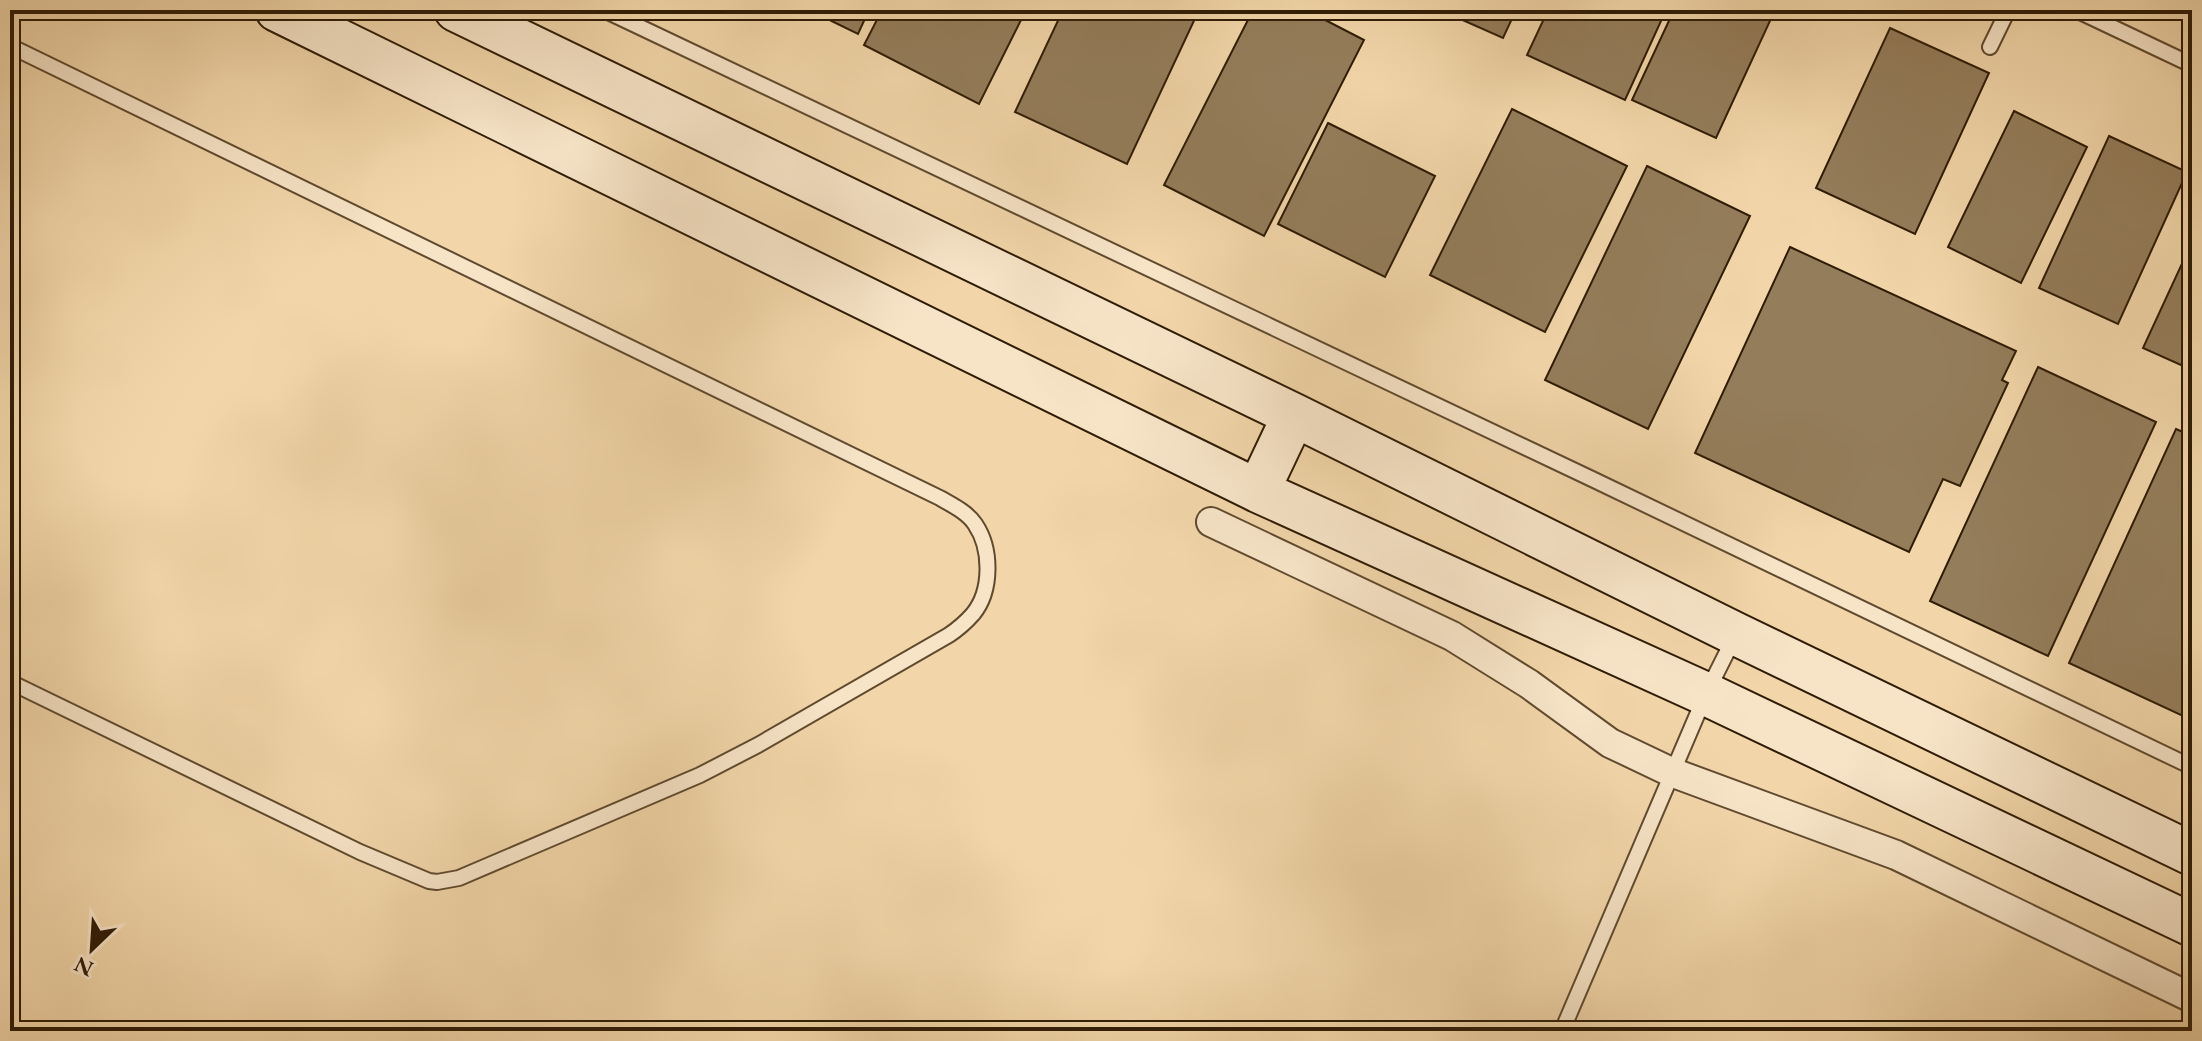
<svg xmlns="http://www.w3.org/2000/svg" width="2202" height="1041" font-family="'EB Garamond',serif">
  <rect width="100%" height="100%" fill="#f2d6a9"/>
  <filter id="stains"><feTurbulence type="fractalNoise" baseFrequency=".0025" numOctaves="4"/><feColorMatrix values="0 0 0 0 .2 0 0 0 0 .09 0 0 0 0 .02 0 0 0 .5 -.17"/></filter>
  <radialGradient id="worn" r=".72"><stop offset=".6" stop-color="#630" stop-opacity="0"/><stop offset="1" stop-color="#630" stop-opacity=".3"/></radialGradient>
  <path fill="#947d5b" stroke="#2f1c06" stroke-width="2" d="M809 10H869L858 34Z
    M882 10H1026L979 104 864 45Z
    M1063 10H1199L1127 164 1015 112Z
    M1253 10H1306L1364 40 1264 236 1164 185Z
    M1440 10H1531L1528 16 1516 10 1503 38Z
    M1548 10H1666L1625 100 1527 55Z
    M1674 10H1775L1716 138 1632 100Z
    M1890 28 1989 73 1915 234 1816 188Z
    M1512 109 1627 166 1545 332 1430 275Z
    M2014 111 2087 147 2021 283 1948 247Z
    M1328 123 1435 176 1385 277 1278 224Z
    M2109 136 2187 172 2118 324 2039 288Z
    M1647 166 1750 216 1648 429 1545 380Z
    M2192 242V370L2143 348Z
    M1790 247 2016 351 2002 380 2008 383 1960 486 1943 479 1909 552 1695 453Z
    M2038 367 2156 422 2048 656 1930 601Z
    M2176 429 2192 436V697L2183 716 2069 663Z"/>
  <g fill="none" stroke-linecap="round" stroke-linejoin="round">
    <defs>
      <path id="service" d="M604 10 1592 479 2192 767
        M2076 10 2192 65
        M10 46 940 498C952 505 967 512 975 524 992 549 992 591 973 614 966 622 958 629 949 635L758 745 700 775 459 878 437 882 429 881 360 852 10 682
        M1990 47 2008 10
        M1562 1031 1706 694 1735 636"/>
      <path id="minor" d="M1211 522 1452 636 1529 684 1610 743 1671 772 1896 855 2192 998"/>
      <path id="secondary" d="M277 10 1258 491 1706 694 2192 925
        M456 10 1294 415 1736 634 2192 854
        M1258 491 1294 415"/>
    </defs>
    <use href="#service" stroke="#604a2f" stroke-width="18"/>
    <use href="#minor" stroke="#604a2f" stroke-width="32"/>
    <use href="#secondary" stroke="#2f1c06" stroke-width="46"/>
    <use href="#service" stroke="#f7e4c7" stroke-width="14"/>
    <use href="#minor" stroke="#f7e4c7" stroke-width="28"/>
    <use href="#secondary" stroke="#f7e4c7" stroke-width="42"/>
  </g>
  <rect width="2202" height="1041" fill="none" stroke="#f2d6a9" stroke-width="40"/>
  <rect x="12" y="12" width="2178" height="1017" fill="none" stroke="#2f1c06" stroke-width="4"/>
  <rect x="20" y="20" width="2162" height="1001" fill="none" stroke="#2f1c06" stroke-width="2"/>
  <g transform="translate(92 949) rotate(205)" stroke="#f7e4c7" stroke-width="6" paint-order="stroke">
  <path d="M0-6L14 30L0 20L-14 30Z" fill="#2f1c06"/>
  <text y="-12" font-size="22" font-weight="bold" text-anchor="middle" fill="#2f1c06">N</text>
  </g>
  <rect width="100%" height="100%" filter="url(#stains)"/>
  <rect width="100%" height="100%" fill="url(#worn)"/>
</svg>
